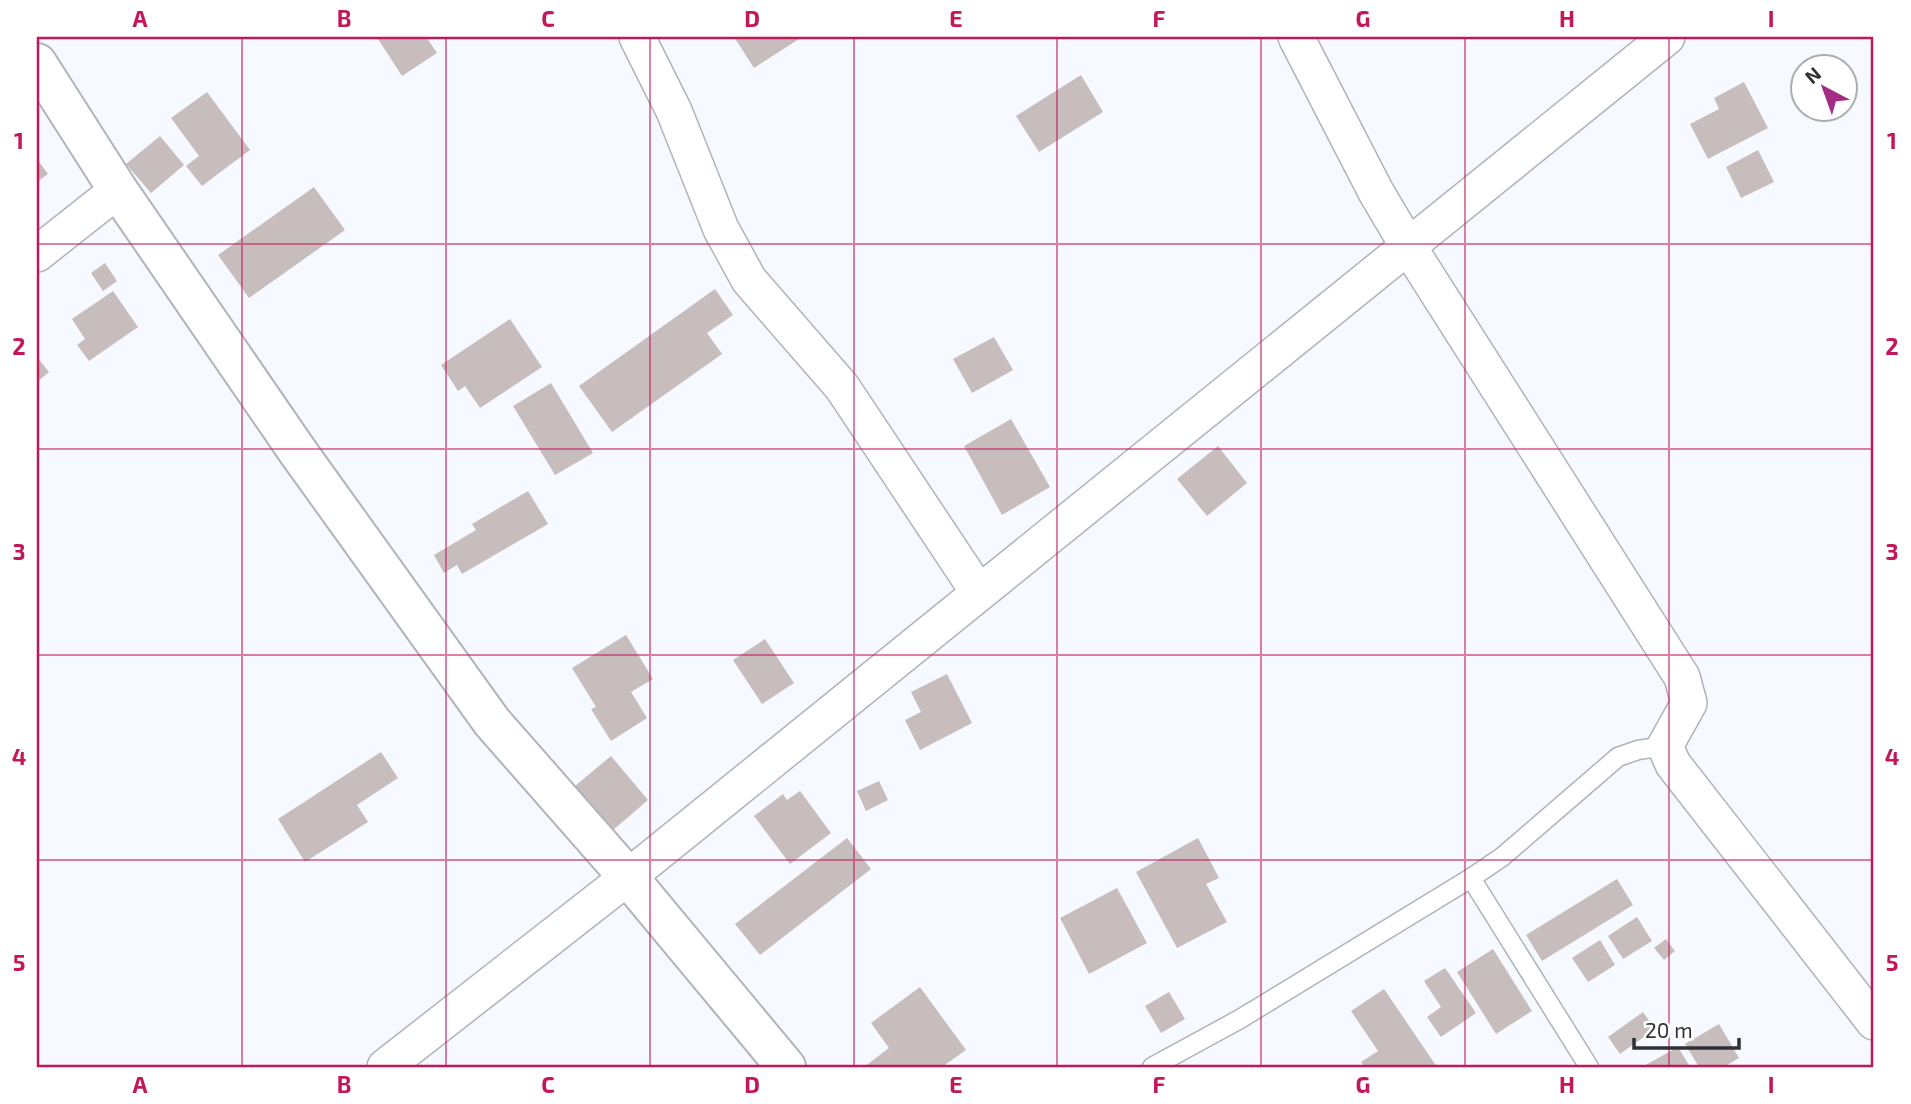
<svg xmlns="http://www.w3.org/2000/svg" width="1911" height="1104" font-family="'Exo 2',sans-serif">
  <rect width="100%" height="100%" fill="#f6f9ff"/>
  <path fill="#c6bdbc" d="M381 37H426L437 53 402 76 378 39Z
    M734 37H802L754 68Z
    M1081 75 1103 112 1039 152 1016 116Z
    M1744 82 1768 128 1708 159 1690 124 1719 109 1714 98Z
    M207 92 250 150 202 186 186 166 199 156 171 118Z
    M160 136 184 165 151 193 126 164Z
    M1758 150 1774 182 1741 198 1726 167Z
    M37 159 48 174 37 182Z
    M314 187 345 230 249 298 218 255Z
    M105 263 117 281 103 291 91 273Z
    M715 289 733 315 707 333 722 354 612 432 579 386Z
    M113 291 138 327 89 361 77 345 85 339 72 319Z
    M510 319 542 367 480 408 465 386 458 391 441 365Z
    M994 337 1013 370 972 393 953 359Z
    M37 357 49 372 37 382Z
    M551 383 593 453 555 475 513 406Z
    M1011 419 1050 487 1002 515 964 446Z
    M1218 446 1247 483 1207 516 1177 479Z
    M528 491 548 524 462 574 457 565 444 573 434 555 476 530 472 524Z
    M626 635 653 679 631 692 647 718 611 741 591 709 596 707 572 668Z
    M765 639 794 683 762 704 733 660Z
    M947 674 972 723 920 750 905 720 921 712 911 692Z
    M381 752 398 778 357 805 368 822 305 862 278 819Z
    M611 756 648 800 612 831 575 786Z
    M879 781 888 800 866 811 857 791Z
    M800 791 831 833 790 864 754 816 783 794 787 800Z
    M847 838 871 869 760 955 735 924Z
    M1198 838 1219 878 1206 884 1227 922 1177 948 1136 872Z
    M1617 879 1633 905 1542 961 1526 935Z
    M1117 888 1147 943 1089 974 1060 918Z
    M1637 917 1652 941 1623 959 1608 936Z
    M1666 939 1675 951 1664 960 1654 948Z
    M1600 940 1615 965 1588 982 1572 958Z
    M1493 949 1532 1011 1496 1034 1457 972Z
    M1445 968 1476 1013 1441 1037 1427 1017 1441 1007 1424 981Z
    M920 987 966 1050 942 1067H864L889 1048 871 1023Z
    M1384 989 1437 1067H1365L1361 1062 1378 1051 1351 1011Z
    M1169 992 1185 1019 1161 1033 1145 1006Z
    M1643 1012 1655 1029 1620 1054 1608 1037Z
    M1719 1024 1739 1058 1724 1067H1699L1685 1044Z
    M1678 1047 1690 1067H1642Z"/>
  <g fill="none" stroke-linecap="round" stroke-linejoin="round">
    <defs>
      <path id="lane" d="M1471 878 1589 1067
        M1152 1067 1240 1019 1471 878 1502 857 1618 757 1638 750 1665 746"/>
      <path id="street" d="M637 37 674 111 721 229 749 280 842 387 979 593
        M1296 37 1376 192 1408 246 1682 677 1689 703 1665 746 1673 764 1874 1022
        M37 254 118 190
        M385 1067 628 877 1667 37"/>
      <path id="secondary" d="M37 63 118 190 298 452 492 722 628 877 786 1067"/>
    </defs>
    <use href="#lane" stroke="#b0b3ba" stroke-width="21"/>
    <use href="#street" stroke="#b0b3ba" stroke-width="38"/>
    <use href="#secondary" stroke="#b0b3ba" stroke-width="42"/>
    <use href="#lane" stroke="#fff" stroke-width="18"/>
    <use href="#street" stroke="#fff" stroke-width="35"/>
    <use href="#secondary" stroke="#fff" stroke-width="38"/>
  </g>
  <path fill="none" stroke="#c2185b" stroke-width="2" stroke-opacity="0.55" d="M242 37V1067M446 37V1067M650 37V1067M854 37V1067M1057 37V1067M1261 37V1067M1465 37V1067M1669 37V1067M37 244H1874M37 449H1874M37 655H1874M37 860H1874"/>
  <rect width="1911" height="1104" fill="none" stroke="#ffffff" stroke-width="77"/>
  <g transform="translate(1824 88) rotate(319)"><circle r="33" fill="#ffffff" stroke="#acadae" stroke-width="2"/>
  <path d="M0-5L12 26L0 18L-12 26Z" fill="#a42d84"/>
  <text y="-10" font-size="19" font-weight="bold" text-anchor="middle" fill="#303134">N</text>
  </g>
  <path d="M1634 1038v10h105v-10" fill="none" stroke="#303134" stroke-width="3.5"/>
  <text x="1645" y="1038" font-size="21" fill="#303134" stroke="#ffffff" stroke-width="5" paint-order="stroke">20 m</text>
  <rect x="38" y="38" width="1834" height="1028" fill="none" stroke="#c2185b" stroke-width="2.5"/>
  <g font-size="23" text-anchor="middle" font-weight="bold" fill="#c2185b">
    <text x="140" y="27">A</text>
    <text x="344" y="27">B</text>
    <text x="548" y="27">C</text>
    <text x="752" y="27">D</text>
    <text x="956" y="27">E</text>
    <text x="1159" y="27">F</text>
    <text x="1363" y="27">G</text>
    <text x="1567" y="27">H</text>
    <text x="1771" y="27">I</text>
    <text x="19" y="149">1</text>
    <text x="1892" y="149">1</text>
    <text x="19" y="355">2</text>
    <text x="1892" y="355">2</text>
    <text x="19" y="560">3</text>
    <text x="1892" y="560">3</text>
    <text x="19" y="765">4</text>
    <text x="1892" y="765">4</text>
    <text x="19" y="971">5</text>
    <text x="1892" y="971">5</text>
    <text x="140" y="1093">A</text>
    <text x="344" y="1093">B</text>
    <text x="548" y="1093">C</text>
    <text x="752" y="1093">D</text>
    <text x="956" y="1093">E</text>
    <text x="1159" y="1093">F</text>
    <text x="1363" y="1093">G</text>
    <text x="1567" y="1093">H</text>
    <text x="1771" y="1093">I</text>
  </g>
</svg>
